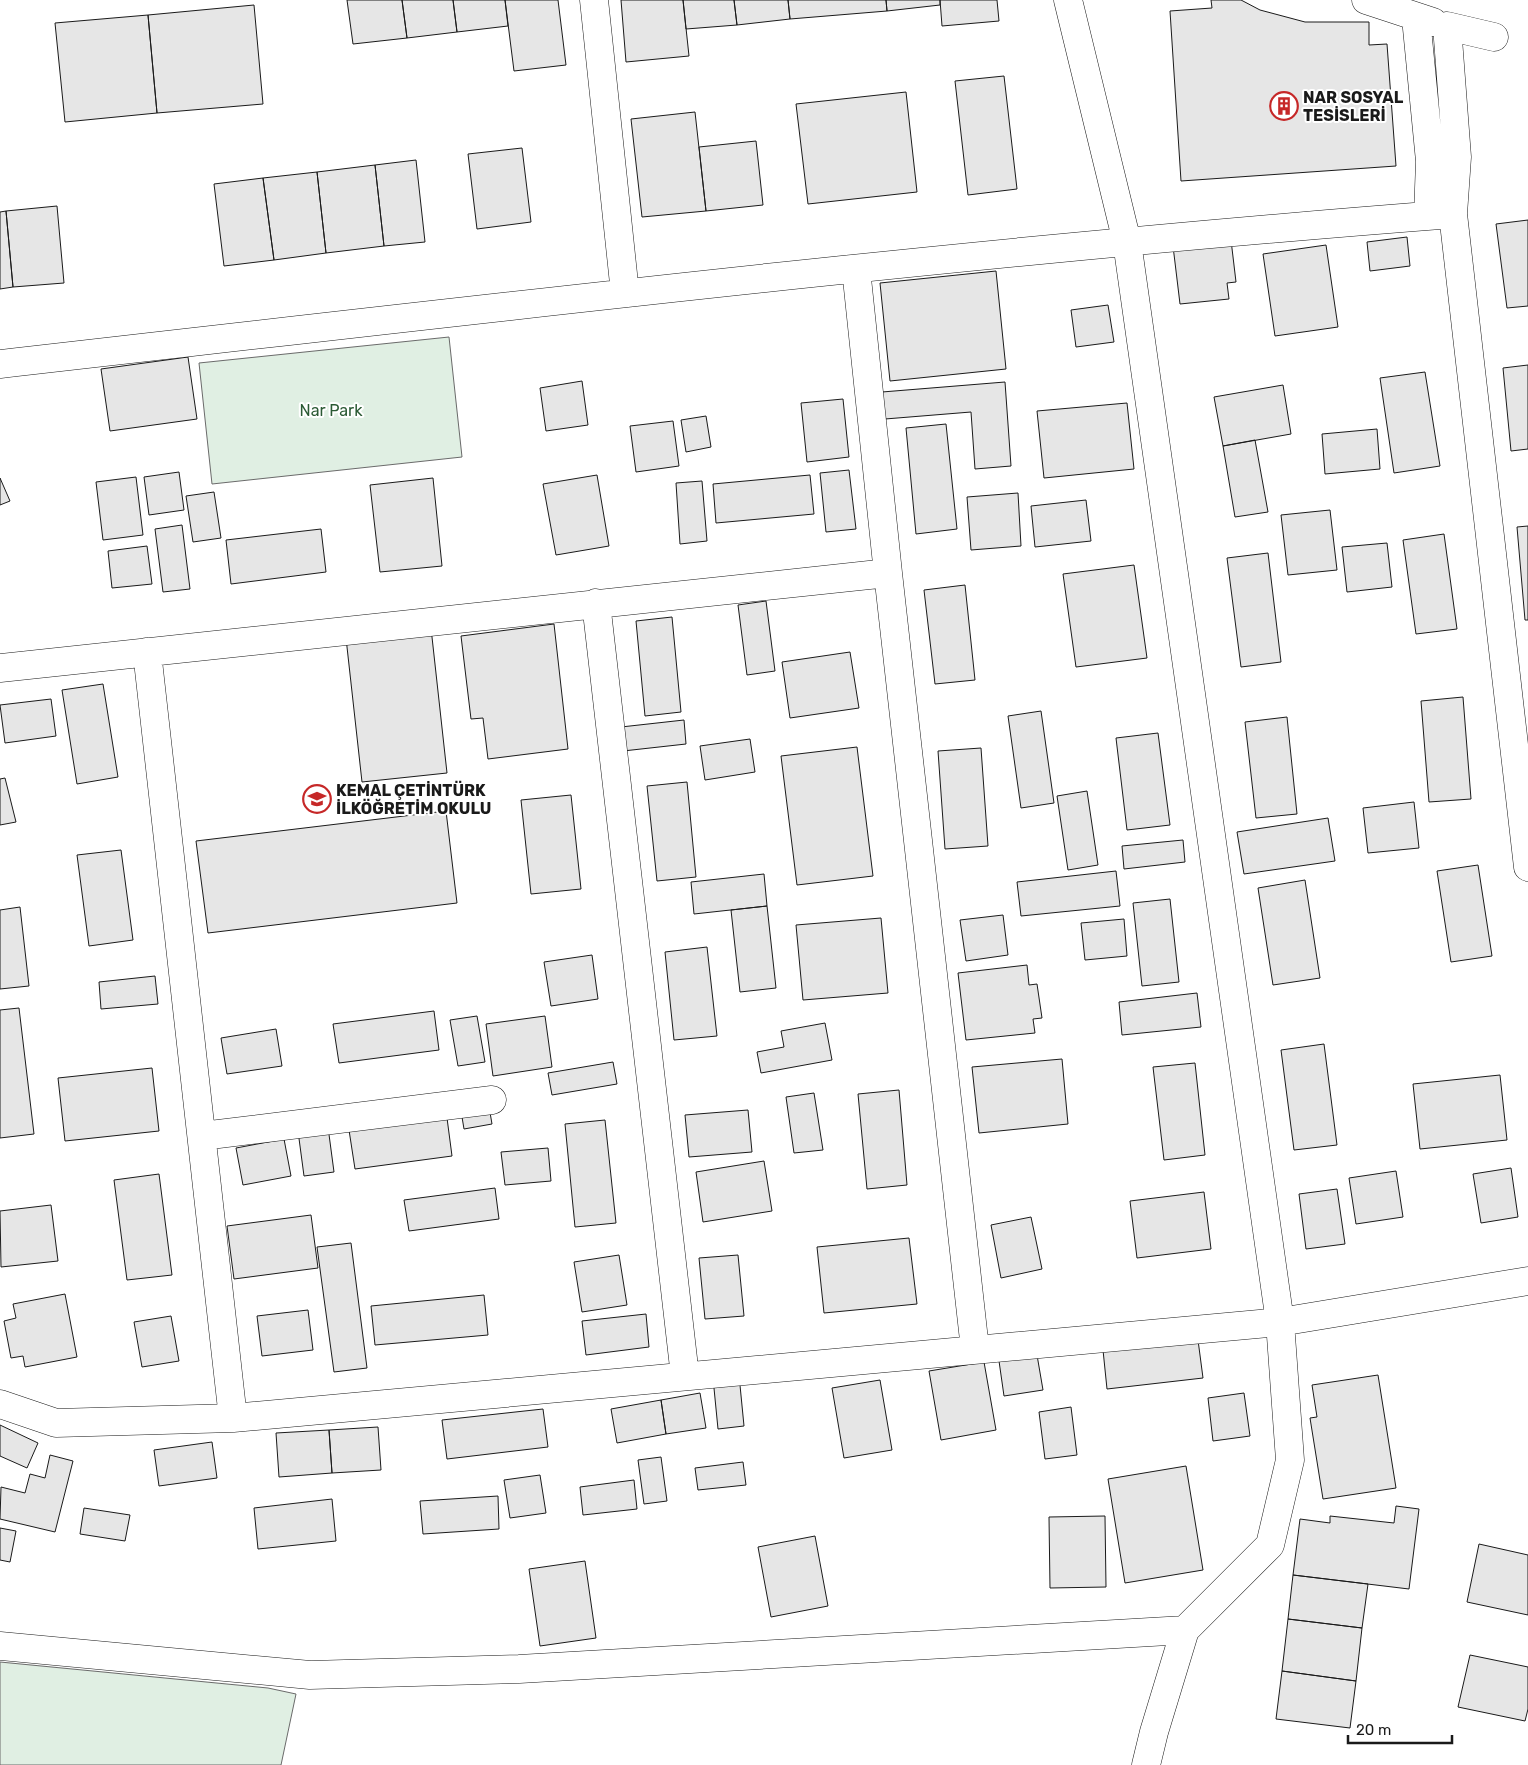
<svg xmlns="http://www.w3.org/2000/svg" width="1528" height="1765" font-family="Rubik,sans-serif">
  <rect width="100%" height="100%" fill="#fff"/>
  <path fill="#e0efe3" stroke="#6a6a6a" d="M449 337 462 457 212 484 199 363Z
    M0 1662 268 1688 296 1694 281 1765H0Z"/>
  <path fill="#e6e6e6" stroke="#1a1a1a" d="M347 0H402L407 38 353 44Z
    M402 0H453L457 32 407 38Z
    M453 0H505L508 26 457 32Z
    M505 0H558L566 65 514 71Z
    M621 0H683L689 56 626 62Z
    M683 0H734L737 25 686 29Z
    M734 0H788L790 19 737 25Z
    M788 0H886L887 11 790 19Z
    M886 0H940V5L887 11Z
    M940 0H997L999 21 942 26Z
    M1211 0H1241L1260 10 1305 22H1369V45L1387 44 1396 166 1181 181 1170 11 1212 8Z
    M254 5 263 104 157 113 148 15Z
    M148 15 157 113 65 122 55 23Z
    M1004 76 1017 189 968 195 955 81Z
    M906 92 917 192 808 204 796 104Z
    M695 112 706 211 642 217 631 119Z
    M756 141 763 205 706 211 699 147Z
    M522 148 531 222 477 229 468 154Z
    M416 160 425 242 384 246 375 165Z
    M375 165 384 246 326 253 317 172Z
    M317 172 326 253 274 260 263 178Z
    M263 178 274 260 224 266 214 184Z
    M57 206 64 283 13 287 6 211Z
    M6 211 13 287 0 289V212Z
    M1528 220V306L1507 308 1496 224Z
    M1407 237 1410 266 1370 271 1367 242Z
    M1231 240 1236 282 1227 283 1229 299 1180 304 1173 246Z
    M1326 245 1338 327 1275 336 1263 254Z
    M996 271 1006 369 890 381 880 283Z
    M1108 305 1114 342 1076 347 1071 310Z
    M188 357 197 419 110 431 101 369Z
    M1528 365V449L1511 451 1503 368Z
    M1425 372 1440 466 1394 473 1380 378Z
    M582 381 588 425 546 431 540 388Z
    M1005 382 1011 466 975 469 971 412 885 419 882 392Z
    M1283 385 1291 434 1223 446 1214 397Z
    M843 399 849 457 807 462 801 403Z
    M1127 403 1134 469 1044 478 1037 411Z
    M706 416 711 447 686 452 681 420Z
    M673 421 679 466 636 472 630 426Z
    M946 424 957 529 916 534 906 428Z
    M1377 429 1380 469 1325 474 1322 434Z
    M1255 440 1268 512 1235 517 1223 446Z
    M849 470 856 529 826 532 820 473Z
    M179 472 184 510 149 515 144 477Z
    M597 475 609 546 556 555 543 484Z
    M810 475 814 514 716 523 713 484Z
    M136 477 143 535 103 540 96 482Z
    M0 478 10 501 0 505Z
    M433 478 442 566 380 572 370 485Z
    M702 481 707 541 680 544 676 483Z
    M214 492 221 538 193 542 186 496Z
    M1018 493 1021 546 971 550 967 497Z
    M1086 500 1091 541 1035 547 1031 506Z
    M1330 510 1337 570 1288 575 1281 515Z
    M182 525 190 589 163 592 155 529Z
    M1528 526V620H1525L1517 527Z
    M321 529 326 572 231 584 226 540Z
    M1444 534 1457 629 1416 634 1403 540Z
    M1387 543 1392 587 1347 592 1342 547Z
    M147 546 152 584 112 588 108 551Z
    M1268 553 1281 662 1241 667 1227 558Z
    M1134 565 1147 658 1076 667 1063 574Z
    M965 585 975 680 935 684 924 590Z
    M766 601 775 671 747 675 738 605Z
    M672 617 681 712 645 716 636 621Z
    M554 624 568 749 488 759 483 718 471 719 461 636Z
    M431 628 447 773 362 782 346 638Z
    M850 652 859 708 790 718 782 662Z
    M103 684 118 777 77 784 62 690Z
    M1463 697 1471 799 1429 802 1421 701Z
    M51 699 56 736 5 743 0 705Z
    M1041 711 1054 803 1021 808 1008 716Z
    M1287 717 1297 814 1256 818 1245 722Z
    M684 720 686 744 623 751 621 727Z
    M1158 733 1170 825 1127 830 1116 738Z
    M750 739 755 772 705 780 700 746Z
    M857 747 873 876 797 885 781 756Z
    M981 748 988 846 945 849 938 751Z
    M5 778 16 822 0 825V779Z
    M687 782 696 877 657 881 647 786Z
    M1087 791 1098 865 1068 870 1057 796Z
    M571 795 581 889 531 894 521 800Z
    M1414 802 1419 848 1368 853 1363 808Z
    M446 811 457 903 208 933 196 841Z
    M1328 818 1335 861 1244 874 1237 832Z
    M1183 840 1185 862 1124 869 1122 846Z
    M121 850 133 940 89 946 77 855Z
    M1478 865 1492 956 1451 962 1437 871Z
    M1116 871 1120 906 1021 916 1017 882Z
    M764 874 767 906 694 914 691 882Z
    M1305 880 1320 978 1273 985 1258 888Z
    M1170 899 1179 982 1142 986 1133 903Z
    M767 906 776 988 740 992 731 910Z
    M20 907 29 986 0 989V910Z
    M1003 915 1008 955 966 961 960 920Z
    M881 918 888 993 803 1000 796 925Z
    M1124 919 1127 956 1085 960 1081 923Z
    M707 947 717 1036 674 1040 665 952Z
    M592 955 598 999 551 1006 544 962Z
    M1027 965 1029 985 1037 984 1042 1018 1033 1019 1035 1033 966 1040 958 973Z
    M155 976 158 1004 101 1009 99 982Z
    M1197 993 1201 1027 1122 1035 1119 1002Z
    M19 1008 34 1134 0 1138V1010Z
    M434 1011 439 1050 339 1063 333 1024Z
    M477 1016 485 1062 458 1066 450 1020Z
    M545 1016 552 1067 493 1076 486 1024Z
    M825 1023 832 1060 761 1073 757 1052 784 1047 781 1031Z
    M276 1029 282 1066 227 1074 221 1038Z
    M1324 1044 1337 1145 1294 1150 1281 1050Z
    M1062 1059 1068 1124 979 1133 972 1067Z
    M613 1062 617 1084 552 1095 548 1073Z
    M1195 1063 1205 1155 1164 1160 1153 1067Z
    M152 1068 159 1131 65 1141 58 1078Z
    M1500 1075 1507 1140 1420 1149 1413 1084Z
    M899 1090 907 1185 867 1189 858 1094Z
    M814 1093 823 1150 794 1153 786 1097Z
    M487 1095 492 1124 464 1129 459 1099Z
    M748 1110 752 1152 689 1157 685 1115Z
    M326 1112 334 1172 304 1176 296 1116Z
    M447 1118 452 1156 355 1169 349 1130Z
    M605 1120 616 1223 575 1227 565 1124Z
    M284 1139 291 1176 243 1185 236 1148Z
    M548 1148 551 1181 505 1185 501 1152Z
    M764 1161 772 1211 703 1222 696 1172Z
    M1511 1168 1518 1217 1481 1223 1473 1174Z
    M1396 1171 1403 1217 1356 1224 1349 1178Z
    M159 1174 172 1275 127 1280 114 1180Z
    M495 1188 499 1219 409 1231 404 1200Z
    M1337 1189 1345 1244 1306 1249 1299 1194Z
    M1204 1192 1211 1249 1137 1258 1130 1201Z
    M51 1205 58 1261 1 1267 0 1211Z
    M311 1215 318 1268 234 1279 227 1226Z
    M1031 1217 1042 1269 1001 1278 991 1225Z
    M909 1238 917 1304 824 1313 817 1247Z
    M351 1243 367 1368 334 1372 317 1247Z
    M619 1255 627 1305 582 1312 574 1262Z
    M738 1255 744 1316 705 1319 699 1258Z
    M65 1294 77 1357 25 1367 23 1356 11 1358 4 1321 16 1318 13 1304Z
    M484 1295 488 1335 375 1345 371 1306Z
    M308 1310 313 1350 262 1356 257 1316Z
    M646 1314 649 1347 586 1355 582 1321Z
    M171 1316 179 1361 142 1367 134 1322Z
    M1198 1340 1203 1378 1107 1389 1103 1350Z
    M1037 1355 1043 1390 1004 1396 999 1361Z
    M984 1362 996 1430 941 1440 929 1371Z
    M739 1375 744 1426 718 1429 713 1378Z
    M1378 1375 1396 1488 1323 1499 1310 1418 1317 1417 1312 1385Z
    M880 1380 892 1450 844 1458 832 1388Z
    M700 1393 706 1428 666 1434 661 1400Z
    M1244 1393 1250 1436 1213 1441 1208 1398Z
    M661 1400 666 1434 617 1443 611 1409Z
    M1071 1407 1077 1455 1045 1459 1039 1412Z
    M543 1409 548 1447 447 1459 442 1420Z
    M0 1425 38 1443 27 1468 0 1456Z
    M378 1427 381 1470 332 1473 329 1430Z
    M329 1430 332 1473 279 1477 276 1433Z
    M212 1442 217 1478 159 1486 154 1450Z
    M50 1455 73 1461 55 1532 0 1519 1 1487 25 1493 30 1474 45 1478Z
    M661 1457 667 1501 644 1504 638 1460Z
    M743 1462 746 1485 698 1490 695 1468Z
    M1186 1466 1203 1570 1125 1583 1108 1479Z
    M540 1475 546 1513 510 1518 504 1480Z
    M634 1480 637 1509 583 1515 580 1487Z
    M498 1496 499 1529 423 1534 420 1501Z
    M332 1499 336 1541 258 1549 254 1508Z
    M1396 1506 1419 1509 1409 1589 1293 1575 1300 1519 1330 1523V1516L1394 1523Z
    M84 1508 130 1515 125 1541 80 1534Z
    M1105 1516 1106 1587 1050 1588 1049 1517Z
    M0 1528 16 1531 10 1562 0 1560Z
    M815 1536 828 1606 771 1617 758 1547Z
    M1479 1544 1528 1555V1615L1467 1602Z
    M585 1561 596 1638 540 1646 529 1569Z
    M1293 1575 1368 1584 1362 1628 1288 1619Z
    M1288 1619 1362 1628 1356 1681 1282 1671Z
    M1470 1655 1528 1667V1709L1525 1721 1458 1707Z
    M1282 1671 1356 1681 1350 1728 1276 1719Z"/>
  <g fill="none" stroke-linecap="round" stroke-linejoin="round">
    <defs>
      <path id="minor" d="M594 0 625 293
        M1068 0 1127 242 1280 1322 1290 1460 1270 1545 1185 1630 1154 1732 1146 1765
        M1366 0 1433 22
        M1416 18 1430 161 1428 216
        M1453 214 1457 157 1447 26 1494 37
        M856 269 888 573
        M0 364C484 309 968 251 1453 214L1528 867
        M596 603 685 1376
        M147 652 233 1418
        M0 668 888 573 975 1349
        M202 1136 492 1100
        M0 1404 56 1423 233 1418 1280 1322 1528 1281
        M0 1646 310 1675 519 1669 1185 1630"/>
    </defs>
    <use href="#minor" stroke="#1a1a1a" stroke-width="29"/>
    <use href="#minor" stroke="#fff" stroke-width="28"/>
  </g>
  <defs>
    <symbol id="building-ring" viewBox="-11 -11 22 22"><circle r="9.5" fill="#fff" stroke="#c62828" stroke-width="1.5"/><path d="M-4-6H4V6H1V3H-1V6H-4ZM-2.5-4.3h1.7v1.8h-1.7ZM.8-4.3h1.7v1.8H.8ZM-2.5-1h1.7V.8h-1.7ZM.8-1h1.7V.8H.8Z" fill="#c62828"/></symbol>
    <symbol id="school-ring" viewBox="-11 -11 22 22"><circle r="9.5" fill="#fff" stroke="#c62828" stroke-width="1.5"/><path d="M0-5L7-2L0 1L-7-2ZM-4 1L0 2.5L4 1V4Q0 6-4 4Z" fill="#c62828"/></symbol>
  </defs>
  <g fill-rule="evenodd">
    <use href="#building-ring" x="1268" y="90" width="32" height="32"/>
    <use href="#school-ring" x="301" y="783" width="32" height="32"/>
  </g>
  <g text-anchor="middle" stroke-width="4" stroke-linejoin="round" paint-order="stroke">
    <g font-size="16" font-weight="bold" fill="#1a1a1a" stroke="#fff" text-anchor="start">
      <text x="1303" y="103">NAR SOSYAL<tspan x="1303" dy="18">TESİSLERİ</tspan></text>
      <text x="336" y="796">KEMAL ÇETİNTÜRK<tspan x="336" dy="18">İLKÖĞRETİM OKULU</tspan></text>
    </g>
    <g font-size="16" fill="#2b5a34" stroke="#fff">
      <text x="331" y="416">Nar Park</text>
    </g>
  </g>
  <path d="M1348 1735v8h104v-8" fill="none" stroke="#1a1a1a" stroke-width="2.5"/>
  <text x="1356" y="1735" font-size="15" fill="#1a1a1a" stroke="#ffffff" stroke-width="4" paint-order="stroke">20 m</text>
</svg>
